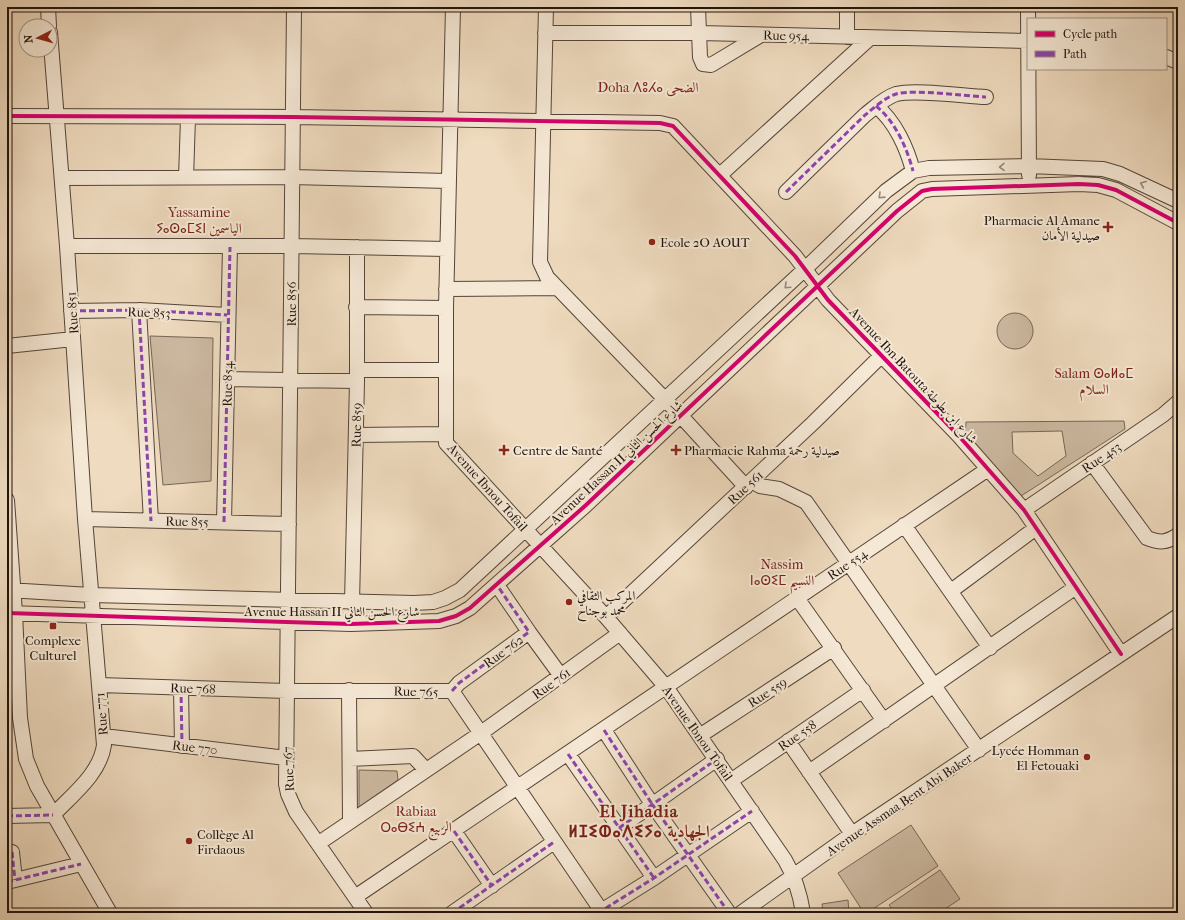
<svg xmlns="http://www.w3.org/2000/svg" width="1185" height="920" font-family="'IM FELL French Canon',Amiri,'Noto Sans Tifinagh',serif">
  <rect width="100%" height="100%" fill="#efdbbf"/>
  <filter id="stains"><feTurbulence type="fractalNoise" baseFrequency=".005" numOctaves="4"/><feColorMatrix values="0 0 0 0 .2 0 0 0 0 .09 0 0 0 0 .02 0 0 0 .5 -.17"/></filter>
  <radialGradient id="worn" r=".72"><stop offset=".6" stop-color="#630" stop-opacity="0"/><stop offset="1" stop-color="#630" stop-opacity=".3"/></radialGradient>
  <path fill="#ccb9a1" stroke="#766657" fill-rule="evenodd" d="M997 331a18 18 0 1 1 36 0a18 18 0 1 1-36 0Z
    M150 336 213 338 211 481 163 485Z
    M1124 421 1125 429 1021 496 965 437 966 422ZM1062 431 1066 456 1038 476 1013 453 1012 432Z
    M359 770 397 771 398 780 359 807Z
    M911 825 938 866 867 913H864L838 873Z
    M940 870 960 899 939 913H895L889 905Z
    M848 900 849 913H823L822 904Z"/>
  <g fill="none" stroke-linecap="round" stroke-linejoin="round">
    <defs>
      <path id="minor" d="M48 7 49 26
        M294 7 286 784 288 794 296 812 366 913
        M453 7 446 308V443L606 617 666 687 785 860C795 877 800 893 803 913
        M546 7 540 262 547 277 681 416 746 487
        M698 7 700 57 703 64 711 65 761 35
        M1028 7 1029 175
        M545 33H699L1028 41
        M847 37V7
        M1166 57 1178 62
        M876 106C895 121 907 148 913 171
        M7 116 293 117 660 123 673 126 795 256 828 300 959 436 1024 510 1121 654
        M720 175 870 38
        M62 178 292 177 448 181
        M186 178 188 118
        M786 192 865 115C874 108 884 98 896 94 915 89 964 96 986 97
        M67 246H292L447 249
        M446 289 557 288
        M356 307 446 308
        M139 310 151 521
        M71 311 139 310 227 315
        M7 346 73 339
        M357 370H446
        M227 379 357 381
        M356 435 446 434
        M1092 463 1147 538C1160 543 1166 543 1178 535
        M752 481 760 486 779 489 806 502 979 750
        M7 500 15 613 20 718 26 759 37 786 110 913
        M1024 510 1163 415 1178 402
        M85 519 289 524
        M224 522 230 247
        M904 525 990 648
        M7 590 91 595 414 603 433 602 445 598 460 590 805 269 886 191 913 171 929 168 1028 166 1103 169 1120 174 1178 201
        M951 591 1036 528
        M797 598 884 721
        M352 603 357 381V247
        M7 613 351 624 439 621 456 616 470 608 586 505 897 211 922 191 932 189 1079 184 1098 185 1116 190 1178 223
        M606 617 813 423 882 355
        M529 632 561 676
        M99 685 287 691H452L603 913
        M181 688 182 746
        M349 690 350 820
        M452 691 459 683 529 632 497 585
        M604 730 652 804 729 913
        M701 735 834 648
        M104 736 286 758
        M788 741 852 834
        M568 754 654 878
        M350 759 413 756 426 770
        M809 772 1076 587
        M732 780 863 690
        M7 816 53 815C72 795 100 774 104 745L85 519 67 246 50 32
        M619 828 717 759
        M454 831 492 886
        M319 843 481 733 620 633
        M12 852 15 880
        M7 882 81 864
        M355 897 988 469
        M452 913 554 842
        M598 913 654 878 752 811
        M741 913 852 834 1178 616"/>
    </defs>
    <use href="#minor" stroke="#54453a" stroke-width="16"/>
    <use href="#minor" stroke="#f5e8d5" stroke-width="14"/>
    <path stroke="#8e44ad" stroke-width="3" stroke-dasharray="6 3" stroke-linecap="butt" d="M876 106C895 121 907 148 913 171
      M786 192 865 115C874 108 884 98 896 94 915 89 964 96 986 97
      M139 310 151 521
      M71 311 139 310 227 315
      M224 522 230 247
      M181 688 182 746
      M452 691 459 683 529 632 497 585
      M604 730 652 804 729 913
      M568 754 654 878
      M7 816 53 815
      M619 828 717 759
      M454 831 492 886
      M12 852 15 880
      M7 882 81 864
      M452 913 554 842
      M598 913 654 878 752 811"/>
    <defs>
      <path id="cycleway" d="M7 116 293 117 660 123 673 126 795 256 828 300 959 436 1024 510 1121 654
        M7 613 351 624 439 621 456 616 470 608 586 505 897 211 922 191 932 189 1079 184 1098 185 1116 190 1178 223"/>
    </defs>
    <use href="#cycleway" stroke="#f5e8d5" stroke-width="6"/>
    <use href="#cycleway" stroke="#d6006c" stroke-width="4"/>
  </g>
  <defs><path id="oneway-chevron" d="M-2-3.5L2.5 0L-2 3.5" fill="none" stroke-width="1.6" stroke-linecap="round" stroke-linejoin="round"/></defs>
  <g stroke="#95887b">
    <use href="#oneway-chevron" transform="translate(1002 167) rotate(179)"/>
    <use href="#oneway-chevron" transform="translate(1143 184) rotate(-157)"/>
    <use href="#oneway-chevron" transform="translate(881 196) rotate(136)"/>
    <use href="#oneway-chevron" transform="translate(787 286) rotate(137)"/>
  </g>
  <g fill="#8f2418" stroke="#f5e8d5" stroke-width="1.5">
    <path d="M1106 221h4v4h4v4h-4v4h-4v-4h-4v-4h4z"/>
    <circle cx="652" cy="242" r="4"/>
    <path d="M502 444h4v4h4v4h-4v4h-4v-4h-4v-4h4z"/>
    <path d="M674 444h4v4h4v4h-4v4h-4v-4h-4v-4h4z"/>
    <circle cx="569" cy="602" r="4"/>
    <rect x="49" y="622" width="8" height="8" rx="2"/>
    <circle cx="1087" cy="757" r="4"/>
    <circle cx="189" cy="841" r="4"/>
  </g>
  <g text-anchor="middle" stroke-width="4" stroke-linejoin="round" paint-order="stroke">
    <g font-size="13" fill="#20130d" stroke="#f5e8d5">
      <text transform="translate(786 35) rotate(1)" y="5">Rue 954</text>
      <text transform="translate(291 304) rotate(-90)" y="5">Rue 856</text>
      <text transform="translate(149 312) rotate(2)" y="5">Rue 853</text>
      <text transform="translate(72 313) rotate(-94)" y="5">Rue 851</text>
      <text transform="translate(914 375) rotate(47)" y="5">Avenue Ibn Batouta شارع ابن بطوطة</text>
      <text transform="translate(227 384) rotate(-89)" y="5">Rue 854</text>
      <text transform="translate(356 425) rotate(-89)" y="5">Rue 859</text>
      <text transform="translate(1101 457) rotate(-34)" y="5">Rue 453</text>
      <text transform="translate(616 462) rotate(-43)" y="5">Avenue Hassan II شارع الحسن الثاني</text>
      <text transform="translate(488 487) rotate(48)" y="5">Avenue Ibnou Tofail</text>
      <text transform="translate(745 487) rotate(-43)" y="5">Rue 561</text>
      <text transform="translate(187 521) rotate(1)" y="5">Rue 855</text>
      <text transform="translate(847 564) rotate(-34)" y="5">Rue 554</text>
      <text x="332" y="616">Avenue Hassan II شارع الحسن الثاني</text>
      <text transform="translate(503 651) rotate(-36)" y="5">Rue 762</text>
      <text transform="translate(551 683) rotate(-36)" y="5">Rue 761</text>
      <text transform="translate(193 688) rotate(2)" y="5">Rue 768</text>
      <text transform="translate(416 691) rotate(1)" y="5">Rue 765</text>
      <text transform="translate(767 692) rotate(-33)" y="5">Rue 559</text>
      <text transform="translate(101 714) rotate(-95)" y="5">Rue 771</text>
      <text transform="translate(698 733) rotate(55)" y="5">Avenue Ibnou Tofail</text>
      <text transform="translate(797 735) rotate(-35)" y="5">Rue 558</text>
      <text transform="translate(195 747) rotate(7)" y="5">Rue 770</text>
      <text transform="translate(288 769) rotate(-93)" y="5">Rue 767</text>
      <text transform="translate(899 804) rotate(-34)" y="5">Avenue Assmaa Bent Abi Baker</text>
    </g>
    <g font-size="13" fill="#20130d" stroke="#f5e8d5" text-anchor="start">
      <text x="1100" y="225" text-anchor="end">Pharmacie Al Amane<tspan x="1100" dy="15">صيدلية الأمان</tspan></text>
      <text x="660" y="247">Ecole 2O AOUT</text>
      <text x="513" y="455">Centre de Santé</text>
      <text x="684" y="455">Pharmacie Rahma صيدلية رحمة</text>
      <text x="577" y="600">المركب الثقافي<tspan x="577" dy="15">محمد بوجناح</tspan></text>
      <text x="53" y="645" text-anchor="middle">Complexe<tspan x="53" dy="15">Culturel</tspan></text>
      <text x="1079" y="755" text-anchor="end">Lycée Homman<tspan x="1079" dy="15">El Fetouaki</tspan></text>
      <text x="197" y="839">Collège Al<tspan x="197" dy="15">Firdaous</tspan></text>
    </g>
    <g font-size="14" fill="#7a1f14" stroke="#f5e8d5">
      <text x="648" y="92">Doha ⴷⵓⵃⴰ الضحى</text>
      <text x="199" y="217">Yassamine<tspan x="199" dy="16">ⵢⴰⵙⴰⵎⵉⵏ الياسمين</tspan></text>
      <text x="1094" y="378">Salam ⵙⴰⵍⴰⵎ<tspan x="1094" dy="16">السلام</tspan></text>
      <text x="782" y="569">Nassim<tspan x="782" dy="16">ⵏⴰⵙⵉⵎ النسيم</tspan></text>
      <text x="416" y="816">Rabiaa<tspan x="416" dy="16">ⵔⴰⴱⵉⵄ الربيع</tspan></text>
    </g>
    <g font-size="17" font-weight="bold" letter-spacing="1" fill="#7a1f14" stroke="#f5e8d5">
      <text x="639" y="817">El Jihadia<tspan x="639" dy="20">ⵍⵊⵉⵀⴰⴷⵉⵢⴰ الجهادية</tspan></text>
    </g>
  </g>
  <rect width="1185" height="920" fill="none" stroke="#efdbbf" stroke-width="24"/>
  <rect x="8" y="8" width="1169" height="904" fill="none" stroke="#20130d" stroke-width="2"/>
  <rect x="12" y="12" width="1161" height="896" fill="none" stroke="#20130d"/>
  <rect x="1027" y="18" width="140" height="52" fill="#f5e8d5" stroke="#a09385"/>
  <rect x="1035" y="31" width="20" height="6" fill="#d6006c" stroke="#a09385"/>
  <text x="1063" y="38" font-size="12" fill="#20130d">Cycle path</text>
  <rect x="1035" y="51" width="20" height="6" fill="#8e44ad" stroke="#a09385"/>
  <text x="1063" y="58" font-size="12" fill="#20130d">Path</text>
  <g transform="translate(38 38) rotate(264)"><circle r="19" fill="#f5e8d5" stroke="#a09385"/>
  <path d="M0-3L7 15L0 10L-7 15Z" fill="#8f2418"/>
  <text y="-6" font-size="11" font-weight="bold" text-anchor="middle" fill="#20130d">N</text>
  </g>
  <rect width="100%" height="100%" filter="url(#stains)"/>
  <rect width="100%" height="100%" fill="url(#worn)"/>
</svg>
